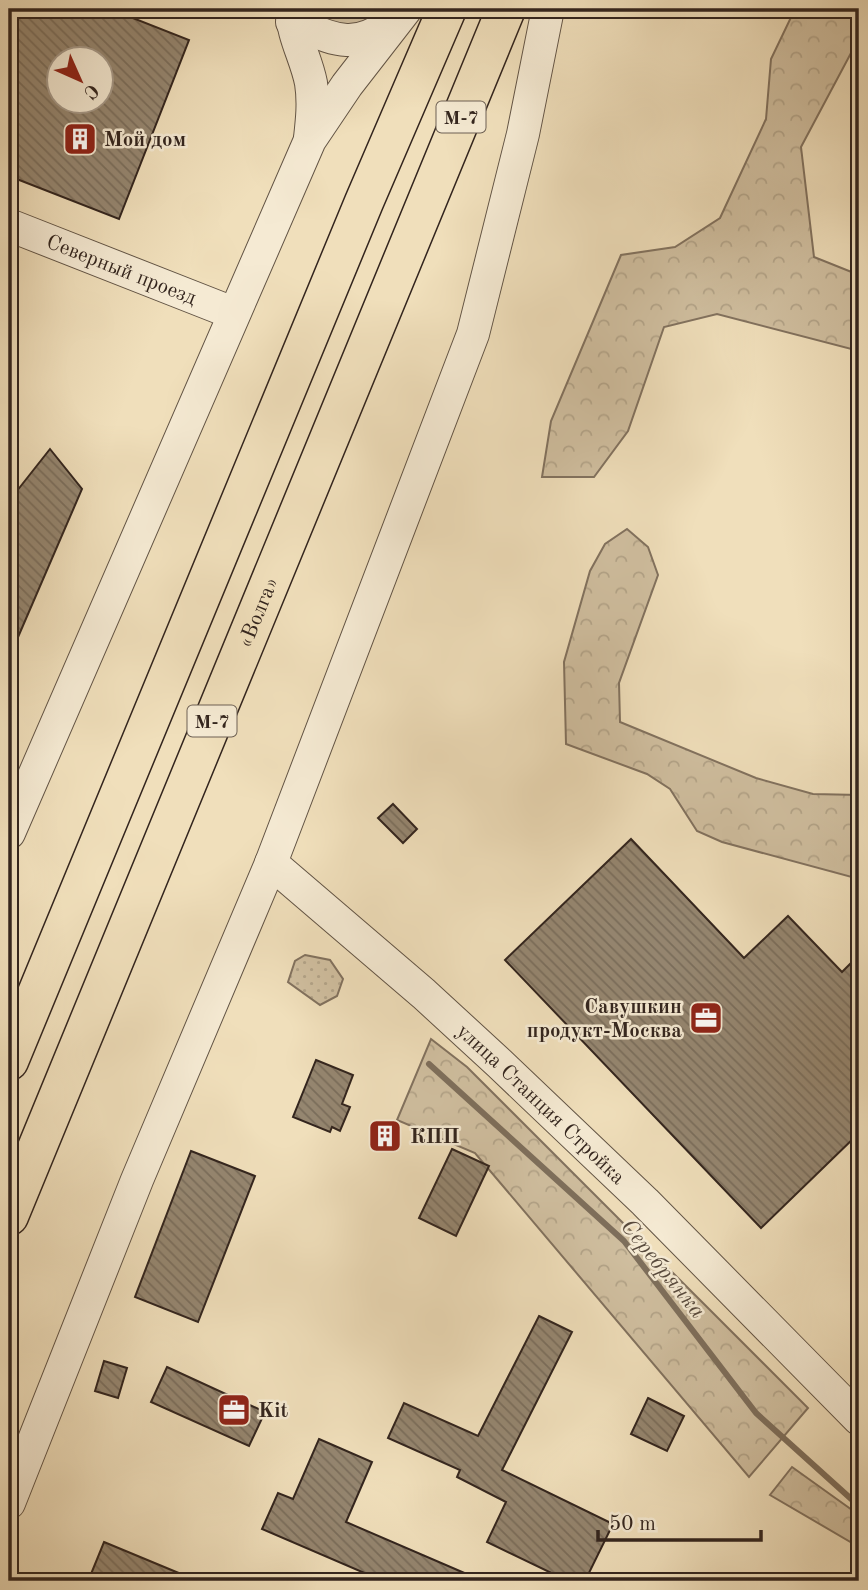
<svg xmlns="http://www.w3.org/2000/svg" width="868" height="1590" font-family="'Old Standard TT',serif">
  <defs>
    <pattern id="grass-dots" width="8" height="8" patternUnits="userSpaceOnUse" patternTransform="scale(1.75)"><rect width="8" height="8" fill="#d0bfa0"/><path d="M2 2h.1M6 6h.1" fill="none" stroke="#b3a489" stroke-width="1.8" stroke-linecap="round"/></pattern>
    <pattern id="forest-crowns" width="20" height="18" patternUnits="userSpaceOnUse" patternTransform="scale(1.75)"><rect width="20" height="18" fill="#d0bfa0"/><path d="M2 6a3 3 0 1 1 6 0M12 15a3 3 0 1 1 6 0" fill="none" stroke="#b3a489"/></pattern>
    <pattern id="building-back-hatch" width="6" height="6" patternUnits="userSpaceOnUse" patternTransform="scale(1.75)"><rect width="6" height="6" fill="#958670"/><path d="M-1 5l2 2M0 0l6 6M5-1l2 2" fill="none" stroke="#7a6d5b"/></pattern>
  </defs>
  <rect width="100%" height="100%" fill="#f0dfbb"/>
  <filter id="stains"><feTurbulence type="fractalNoise" baseFrequency=".00286" numOctaves="4"/><feColorMatrix values="0 0 0 0 .2 0 0 0 0 .09 0 0 0 0 .02 0 0 0 .5 -.17"/></filter>
  <radialGradient id="worn" r=".72"><stop offset=".6" stop-color="#630" stop-opacity="0"/><stop offset="1" stop-color="#630" stop-opacity=".3"/></radialGradient>
  <path fill="url(#grass-dots)" stroke="#82725f" stroke-width="2" d="M316 9H391C363 25 340 42 316 9Z
    M305 955 330 960 343 979 337 996 320 1005 288 982 295 961Z"/>
  <path fill="url(#forest-crowns)" stroke="#82725f" stroke-width="2" d="M795 9H859V38L801 147 814 257 859 275V351L717 314 664 327 628 431 594 477H542L551 421 621 255 675 247 720 218 766 119 771 59Z
    M627 529 648 547 658 575 619 683 620 722 756 778 813 794 859 795V879L722 842 697 831 670 789 647 774 566 744 564 662 590 571 605 544Z
    M431 1039 467 1067 808 1408 749 1477 475 1153 397 1120Z
    M792 1467 859 1515V1547L770 1495Z"/>
  <g fill="none" stroke-linecap="round" stroke-linejoin="round">
    <path stroke="#7e6f5c" stroke-width="6" d="M429 1064 624 1241 756 1413 859 1506"/>
  </g>
  <path fill="url(#building-back-hatch)" stroke="#33251e" stroke-width="2" fill-rule="evenodd" d="M9 9H110L189 40 119 219 9 176ZM60 60H102V102H60Z
    M50 449 82 489 9 658V501Z
    M393 804 417 829 403 843 378 818Z
    M631 839 744 958 788 916 842 972 859 955V1133L761 1228 505 960Z
    M316 1060 353 1075 342 1104 350 1107 340 1131 332 1127 330 1132 293 1117Z
    M452 1149 489 1166 456 1236 419 1218Z
    M191 1151 255 1176 198 1322 135 1297Z
    M539 1316 572 1332 502 1470 613 1524 585 1581H568L487 1542 506 1502 457 1477 460 1470 388 1438 404 1403 478 1436Z
    M104 1361 127 1368 118 1398 95 1391Z
    M167 1367 265 1412 249 1446 151 1402Z
    M648 1398 684 1416 667 1451 631 1434Z
    M319 1439 372 1462 346 1522 483 1581H383L262 1529 278 1493 293 1499Z
    M104 1542 198 1581H108L91 1574Z"/>
  <g fill="none" stroke-linecap="round" stroke-linejoin="round">
    <defs>
      <g id="minor">
        <path d="M292 9C292 36 306 57 311 83 314 102 312 120 310 138"/>
        <path d="M292 22C332 38 351 52 390 24"/>
        <path id="s1" d="M9 225 233 313"/>
        <path d="M9 833 310 140 347 85 406 9"/>
        <path id="s2" d="M271 863 424 994 499 1063 645 1202 859 1419"/>
        <path d="M9 1503 137 1180 271 863 473 334 523 134 548 9"/>
      </g>
      <g id="highway">
        <path d="M9 1061 364 202 447 9"/>
        <path id="s3" d="M9 1216 506 9"/>
      </g>
    </defs>
    <use href="#minor" stroke="#625445" stroke-width="34"/>
    <use href="#highway" stroke="#33251e" stroke-width="41"/>
    <use href="#minor" stroke="#f5ead3" stroke-width="32"/>
    <use href="#highway" stroke="#f0dfbb" stroke-width="38"/>
  </g>
  <defs>
    <symbol id="building-square" viewBox="-11 -11 22 22"><rect x="-9" y="-9" width="18" height="18" rx="4" fill="#8f2418" stroke="#f5ead3"/><path d="M-4-6H4V6H1V3H-1V6H-4ZM-2.5-4.3h1.7v1.8h-1.7ZM.8-4.3h1.7v1.8H.8ZM-2.5-1h1.7V.8h-1.7ZM.8-1h1.7V.8H.8Z" fill="#fff"/></symbol>
    <symbol id="office-square" viewBox="-11 -11 22 22"><rect x="-9" y="-9" width="18" height="18" rx="4" fill="#8f2418" stroke="#f5ead3"/><path d="M-6-3h4V-5.5h4V-3h4V5H-6ZM-1-4.5V-3h2v-1.5ZM-6 0V1H6V0Z" fill="#fff"/></symbol>
  </defs>
  <g fill-rule="evenodd">
    <use href="#building-square" x="61" y="120" width="38" height="38"/>
    <use href="#office-square" x="687" y="999" width="38" height="38"/>
    <use href="#building-square" x="366" y="1117" width="38" height="38"/>
    <use href="#office-square" x="215" y="1391" width="38" height="38"/>
  </g>
  <g text-anchor="middle" stroke-width="5" stroke-linejoin="round" paint-order="stroke">
    <g fill="#f5ead3" stroke="#6d6054" stroke-width="2">
      <rect x="436.5" y="101.5" width="49" height="31" rx="5"/>
      <rect x="187.5" y="705.5" width="49" height="31" rx="5"/>
    </g>
    <g font-size="19" font-weight="bold" fill="#33251e">
      <text x="461" y="124">М-7</text>
      <text x="212" y="728">М-7</text>
    </g>
    <g font-size="21" font-weight="bold" fill="#33251e" stroke="#f5ead3" text-anchor="start">
      <text x="104" y="146">Мой дом</text>
      <text x="682" y="1013" text-anchor="end">Савушкин<tspan x="682" dy="24">продукт-Москва</tspan></text>
      <text x="410" y="1143">КПП</text>
      <text x="258" y="1417">Kit</text>
    </g>
    <g font-size="21" fill="#33251e" stroke="#f5ead3">
      <text dy="7" stroke="none"><textPath href="#s1" startOffset="121">Северный проезд</textPath></text>
      <text dy="7" stroke="none"><textPath href="#s3" startOffset="653">«Волга»</textPath></text>
      <text dy="7" stroke="none"><textPath href="#s2" startOffset="362">улица Станция Стройка</textPath></text>
    </g>
    <g font-size="23" font-style="italic" fill="#584a3d" stroke="#f5ead3">
      <text transform="translate(664 1268) rotate(51)" y="8">Серебрянка</text>
    </g>
  </g>
  <rect width="868" height="1590" fill="none" stroke="#f0dfbb" stroke-width="35"/>
  <rect x="10" y="10" width="847" height="1569" fill="none" stroke="#33251e" stroke-width="3.5"/>
  <rect x="18" y="18" width="833" height="1555" fill="none" stroke="#33251e" stroke-width="2"/>
  <g transform="translate(80 80) rotate(135)"><circle r="33" fill="#f5ead3" stroke="#a79b8b" stroke-width="2"/>
  <path d="M0-5L12 26L0 18L-12 26Z" fill="#8f2418"/>
  <text y="-10" font-size="19" font-weight="bold" text-anchor="middle" fill="#33251e">С</text>
  </g>
  <path d="M598 1530v10h163v-10" fill="none" stroke="#33251e" stroke-width="3.5"/>
  <text x="609" y="1530" font-size="21" fill="#33251e" stroke="#f5ead3" stroke-width="5" paint-order="stroke">50 m</text>
  <rect width="100%" height="100%" filter="url(#stains)"/>
  <rect width="100%" height="100%" fill="url(#worn)"/>
</svg>
